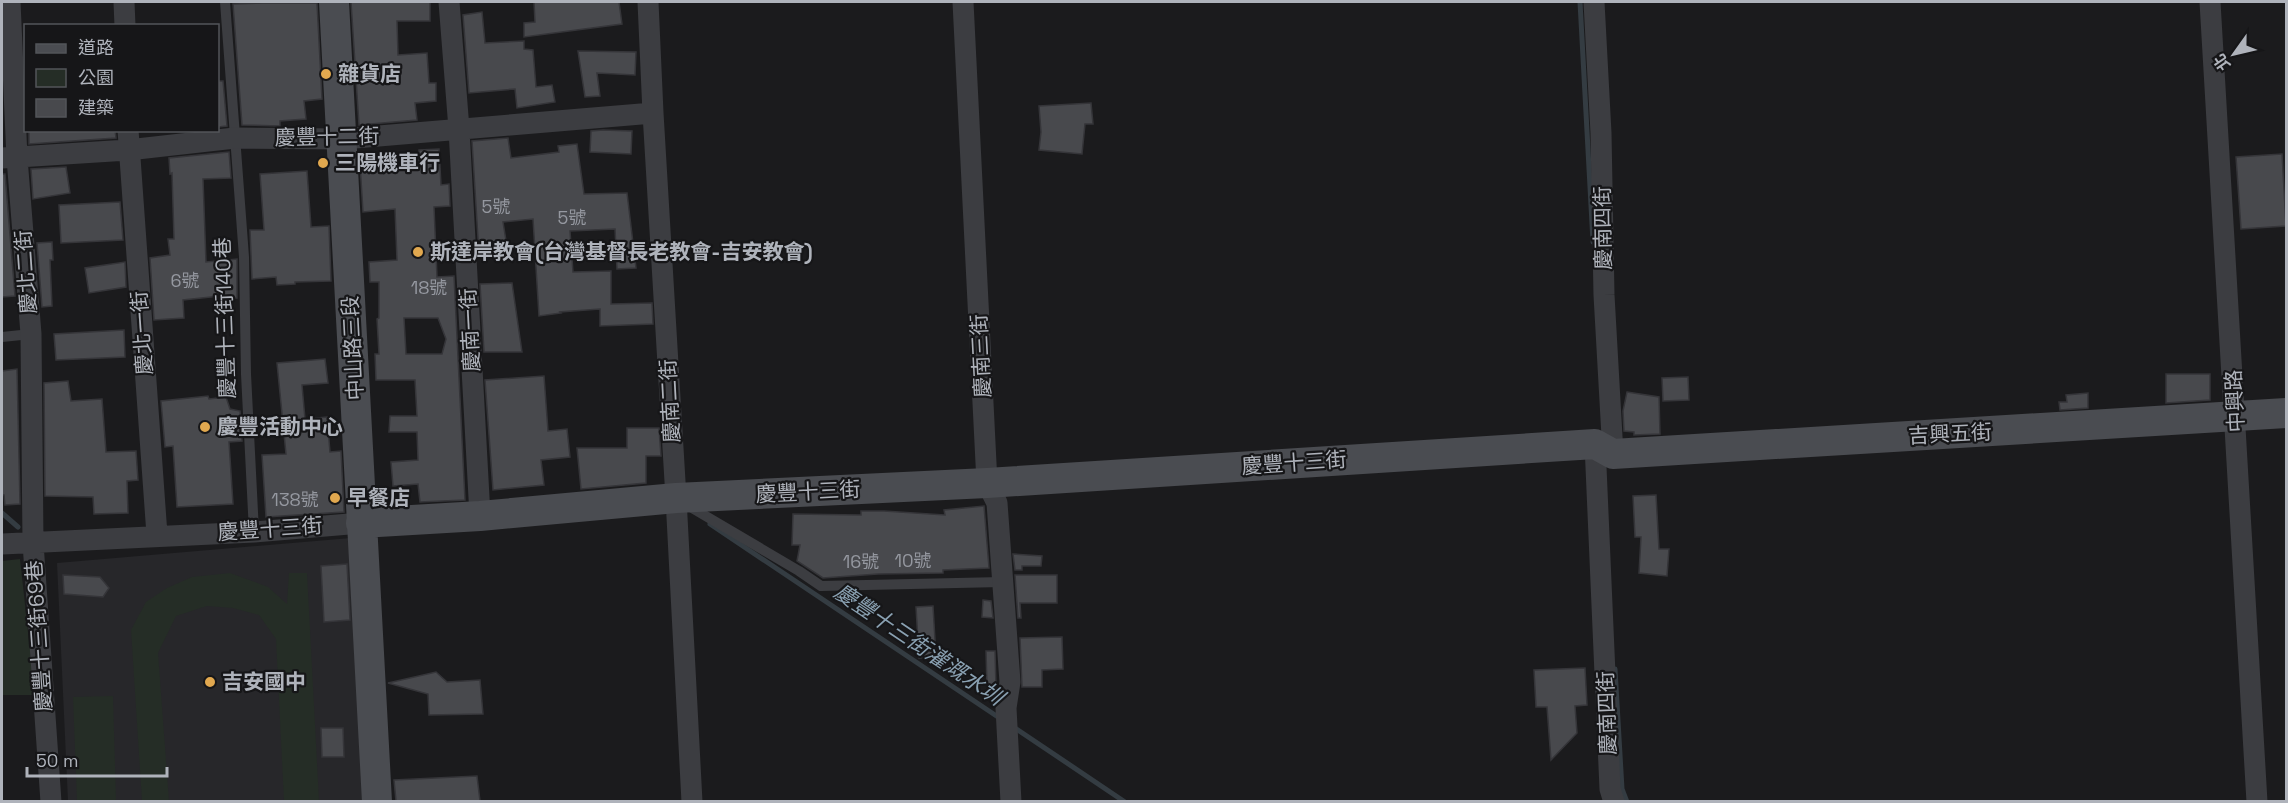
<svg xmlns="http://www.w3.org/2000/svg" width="2288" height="803" font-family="'Space Grotesk','Noto Sans TC',sans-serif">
  <rect width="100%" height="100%" fill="#1b1b1d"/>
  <path fill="#27272a" d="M351 538 363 801H68L57 563Z"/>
  <path fill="#252d26" d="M20 559 35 695H2V561Z
    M230 573 268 587 287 604 289 573H307L319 801H284L276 639 259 615 233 608 207 606 176 616 158 653 169 801H142L131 630 146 602 167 588 192 577Z
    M113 696 116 801H77L73 697Z"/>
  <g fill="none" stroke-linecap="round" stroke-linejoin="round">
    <path stroke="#343c42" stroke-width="5" d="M1580 2 1593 242
      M2 513 18 527
      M710 524 1001 719
      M1615 669 1622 789 1627 802
      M1012 726 1125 802"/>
  </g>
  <path fill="#48494d" stroke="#353539" stroke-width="1.5" fill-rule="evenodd" d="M351 2H430V21H397L398 55 427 53 429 83H436V101L415 103 417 120 359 125Z
    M534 2H619L622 24 524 37V23L535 22Z
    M263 3H317L322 99 304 101 306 119 280 121V126L242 125 233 4Z
    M482 12 485 43 524 41V49L533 50 536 87 552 85 555 102 517 108 515 89 469 93 463 15Z
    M578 51 636 52 635 75 597 73 600 96 585 97Z
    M218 81H223L227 126 218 127Z
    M1091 103 1093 124H1085L1082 154 1039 150 1041 132 1039 106Z
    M29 130H115L116 138 29 144Z
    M603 130 632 131 631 154 590 152 591 131Z
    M508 138 511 158 559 152 558 146 577 144 584 194 627 193 636 268 617 269 615 229 570 231 573 272 611 271V304L652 303 653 324 600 326V309L560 312 561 313 539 316 533 219 503 222 508 253 479 255 472 141Z
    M439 149 441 185 449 184 450 206 434 207 437 277 454 276 465 500 420 502 418 484 393 486 391 462 418 460 417 432H389L390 416H417L415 380H376L375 354H379L377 319 379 318V282H370L369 262 397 260 395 209 363 212 360 164 387 162V168L419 161V150ZM404 318H438L446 339 442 354H406Z
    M229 152 231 178 203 179 206 262 237 259V298L220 299V296L183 300 184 318 154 320 150 258 170 255 168 239H174L172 173 170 174 169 158Z
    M2282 154 2286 226 2241 229 2236 157Z
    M66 167 70 193 33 199 31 169Z
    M307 171 311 227 329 226 331 281 295 282V284L277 285 276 277 252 279 250 230H264L260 174Z
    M2 174H5L15 296 2 297Z
    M120 202 123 240 61 243 59 205Z
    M52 242 53 260H50L52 306 42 307 37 243Z
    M125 262 126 287 89 293 85 268Z
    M512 283 522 352H484L480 284Z
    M124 330 125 357 56 360 54 334Z
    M325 359 328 383 302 385 305 419 327 417 330 452 341 451 344 512 266 517 262 455 286 454 277 363Z
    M17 369 20 504 5 505 4 495H2V371Z
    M2166 374H2210V400L2166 403Z
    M544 376 548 431 567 429 570 457 541 460 544 485 493 490 485 380Z
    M1688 377 1689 400 1663 401 1662 378Z
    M68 381 71 401 102 399 106 452 136 451 138 480 127 481 128 513 94 514 93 497 45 496 44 383Z
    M1627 392 1659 397 1660 434 1634 435V432L1624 431 1623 411Z
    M2088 393V408L2060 410 2059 402H2067L2066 395Z
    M208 396 209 399 226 397 230 409 240 411 242 441 229 442 233 504 177 507 173 446 165 447 161 401Z
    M627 428H659L661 456H646V483L581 489 577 448H627Z
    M1656 495 1659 549H1669L1667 576 1639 573 1641 537H1635L1633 496Z
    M984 506 989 568 943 570V573L878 574 823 578 797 561 800 545H792L793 514 861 515V511H884L945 515 944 510Z
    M1013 554 1042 556 1041 566H1022V570H1015Z
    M347 564 350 620 324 622 321 566Z
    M63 575 100 577 109 588 103 597 64 594Z
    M1015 575H1057V603H1020L1021 618H1018Z
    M983 600 991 601 993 618 982 617Z
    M933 606 936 657 919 658 916 607Z
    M1062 637 1063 669 1042 670V687H1022L1020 638Z
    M986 651H995L996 687H987Z
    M1585 668 1587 705 1575 706 1577 733 1551 760 1547 707H1536L1534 670Z
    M436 672 447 682 480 680 483 714 429 715 428 694 388 683Z
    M321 728H343L344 757H322Z
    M477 776 480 801H396L394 780Z"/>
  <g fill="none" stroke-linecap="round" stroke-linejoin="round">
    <path stroke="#3c3d41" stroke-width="10" d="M225 2 244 257 246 374 254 532
      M2 337 31 334
      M687 505 799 571 821 586 1002 582"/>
    <path stroke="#3c3d41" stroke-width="21" d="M10 2 17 158 31 334 33 543 51 802
      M124 2 125 26
      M449 2 459 129 480 516
      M648 2 653 113 676 498 692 802
      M963 2 987 483 997 503 1010 682 1006 708 1011 802
      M1594 2 1601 133 1604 295 1613 454
      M2210 2 2257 802
      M128 130 157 535
      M2 158 128 150 235 138 343 139 653 113
      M1595 444 1610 789 1614 802
      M2 544 254 532 361 523"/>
    <path stroke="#4a4c51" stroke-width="30" d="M334 2 377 802
      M361 523 480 516 676 498 987 483 1595 444 1613 454 2286 413"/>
  </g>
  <g fill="#e1a84f" stroke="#161618" stroke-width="2">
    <circle cx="326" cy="74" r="6"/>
    <circle cx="323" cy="163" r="6"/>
    <circle cx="418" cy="252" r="6"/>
    <circle cx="205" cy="427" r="6"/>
    <circle cx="335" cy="498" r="6"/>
    <circle cx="210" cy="682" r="6"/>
  </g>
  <g text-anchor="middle" stroke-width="4.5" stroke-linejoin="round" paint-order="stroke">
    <g font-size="18" fill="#9598a0">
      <text x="496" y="213">5號</text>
      <text x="572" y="224">5號</text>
      <text x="185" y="287">6號</text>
      <text x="429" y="294">18號</text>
      <text x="295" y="506">138號</text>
      <text x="913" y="567">10號</text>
      <text x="861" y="568">16號</text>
    </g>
    <g font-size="21" font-weight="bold" fill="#afb3bb" stroke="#161618" text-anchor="start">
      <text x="338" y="81">雜貨店</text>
      <text x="335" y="170">三陽機車行</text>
      <text x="430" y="259">斯達岸教會(台灣基督長老教會-吉安教會)</text>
      <text x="217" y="434">慶豐活動中心</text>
      <text x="347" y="505">早餐店</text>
      <text x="222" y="689">吉安國中</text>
    </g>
    <g font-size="21" fill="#afb3bb" stroke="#161618">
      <text transform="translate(327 137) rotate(-1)" y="7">慶豐十二街</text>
      <text transform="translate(1603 228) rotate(-91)" y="7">慶南四街</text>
      <text transform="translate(26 272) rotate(-94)" y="7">慶北二街</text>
      <text transform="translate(225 318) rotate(-92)" y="7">慶豐十三街140巷</text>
      <text transform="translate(470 330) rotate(-93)" y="7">慶南一街</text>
      <text transform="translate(142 333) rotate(-94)" y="7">慶北一街</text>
      <text transform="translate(353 348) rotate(-93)" y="7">中山路三段</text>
      <text transform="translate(981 356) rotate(-93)" y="7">慶南三街</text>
      <text transform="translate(670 401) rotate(-93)" y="7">慶南二街</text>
      <text transform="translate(2235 401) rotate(-93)" y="7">中興路</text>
      <text transform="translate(1950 434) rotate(-3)" y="7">吉興五街</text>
      <text transform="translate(1294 463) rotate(-4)" y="7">慶豐十三街</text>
      <text transform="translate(808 492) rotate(-3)" y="7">慶豐十三街</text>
      <text transform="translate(270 529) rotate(-4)" y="7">慶豐十三街</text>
      <text transform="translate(39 636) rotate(-94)" y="7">慶豐十三街69巷</text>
      <text transform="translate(1607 713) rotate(-92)" y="7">慶南四街</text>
    </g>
    <g font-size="22" font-style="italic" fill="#8aa1b2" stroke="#161618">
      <text transform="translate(919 644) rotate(34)" y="8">慶豐十三街灌溉水圳</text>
    </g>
  </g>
  <rect width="2288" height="803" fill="none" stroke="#afb3bb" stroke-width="6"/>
  <rect x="24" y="24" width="195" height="108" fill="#161618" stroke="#535559" stroke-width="1.5"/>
  <rect x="36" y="44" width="30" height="9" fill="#4a4c51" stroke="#535559" stroke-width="1.5"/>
  <text x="78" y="54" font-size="18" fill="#afb3bb">道路</text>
  <rect x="36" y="69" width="30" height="18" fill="#252d26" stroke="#535559" stroke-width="1.5"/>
  <text x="78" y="84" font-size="18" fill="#afb3bb">公園</text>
  <rect x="36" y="99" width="30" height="18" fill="#48494d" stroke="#535559" stroke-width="1.5"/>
  <text x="78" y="114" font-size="18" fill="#afb3bb">建築</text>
  <g transform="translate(2234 54) rotate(236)" stroke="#161618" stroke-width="4.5" paint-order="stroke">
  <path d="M0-4.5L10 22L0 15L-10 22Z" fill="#afb3bb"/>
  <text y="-9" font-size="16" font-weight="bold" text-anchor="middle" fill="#afb3bb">北</text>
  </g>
  <path d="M27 767v9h140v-9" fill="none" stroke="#afb3bb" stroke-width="3"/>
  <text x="36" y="767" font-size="18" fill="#afb3bb" stroke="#161618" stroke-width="4.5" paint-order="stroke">50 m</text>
</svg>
